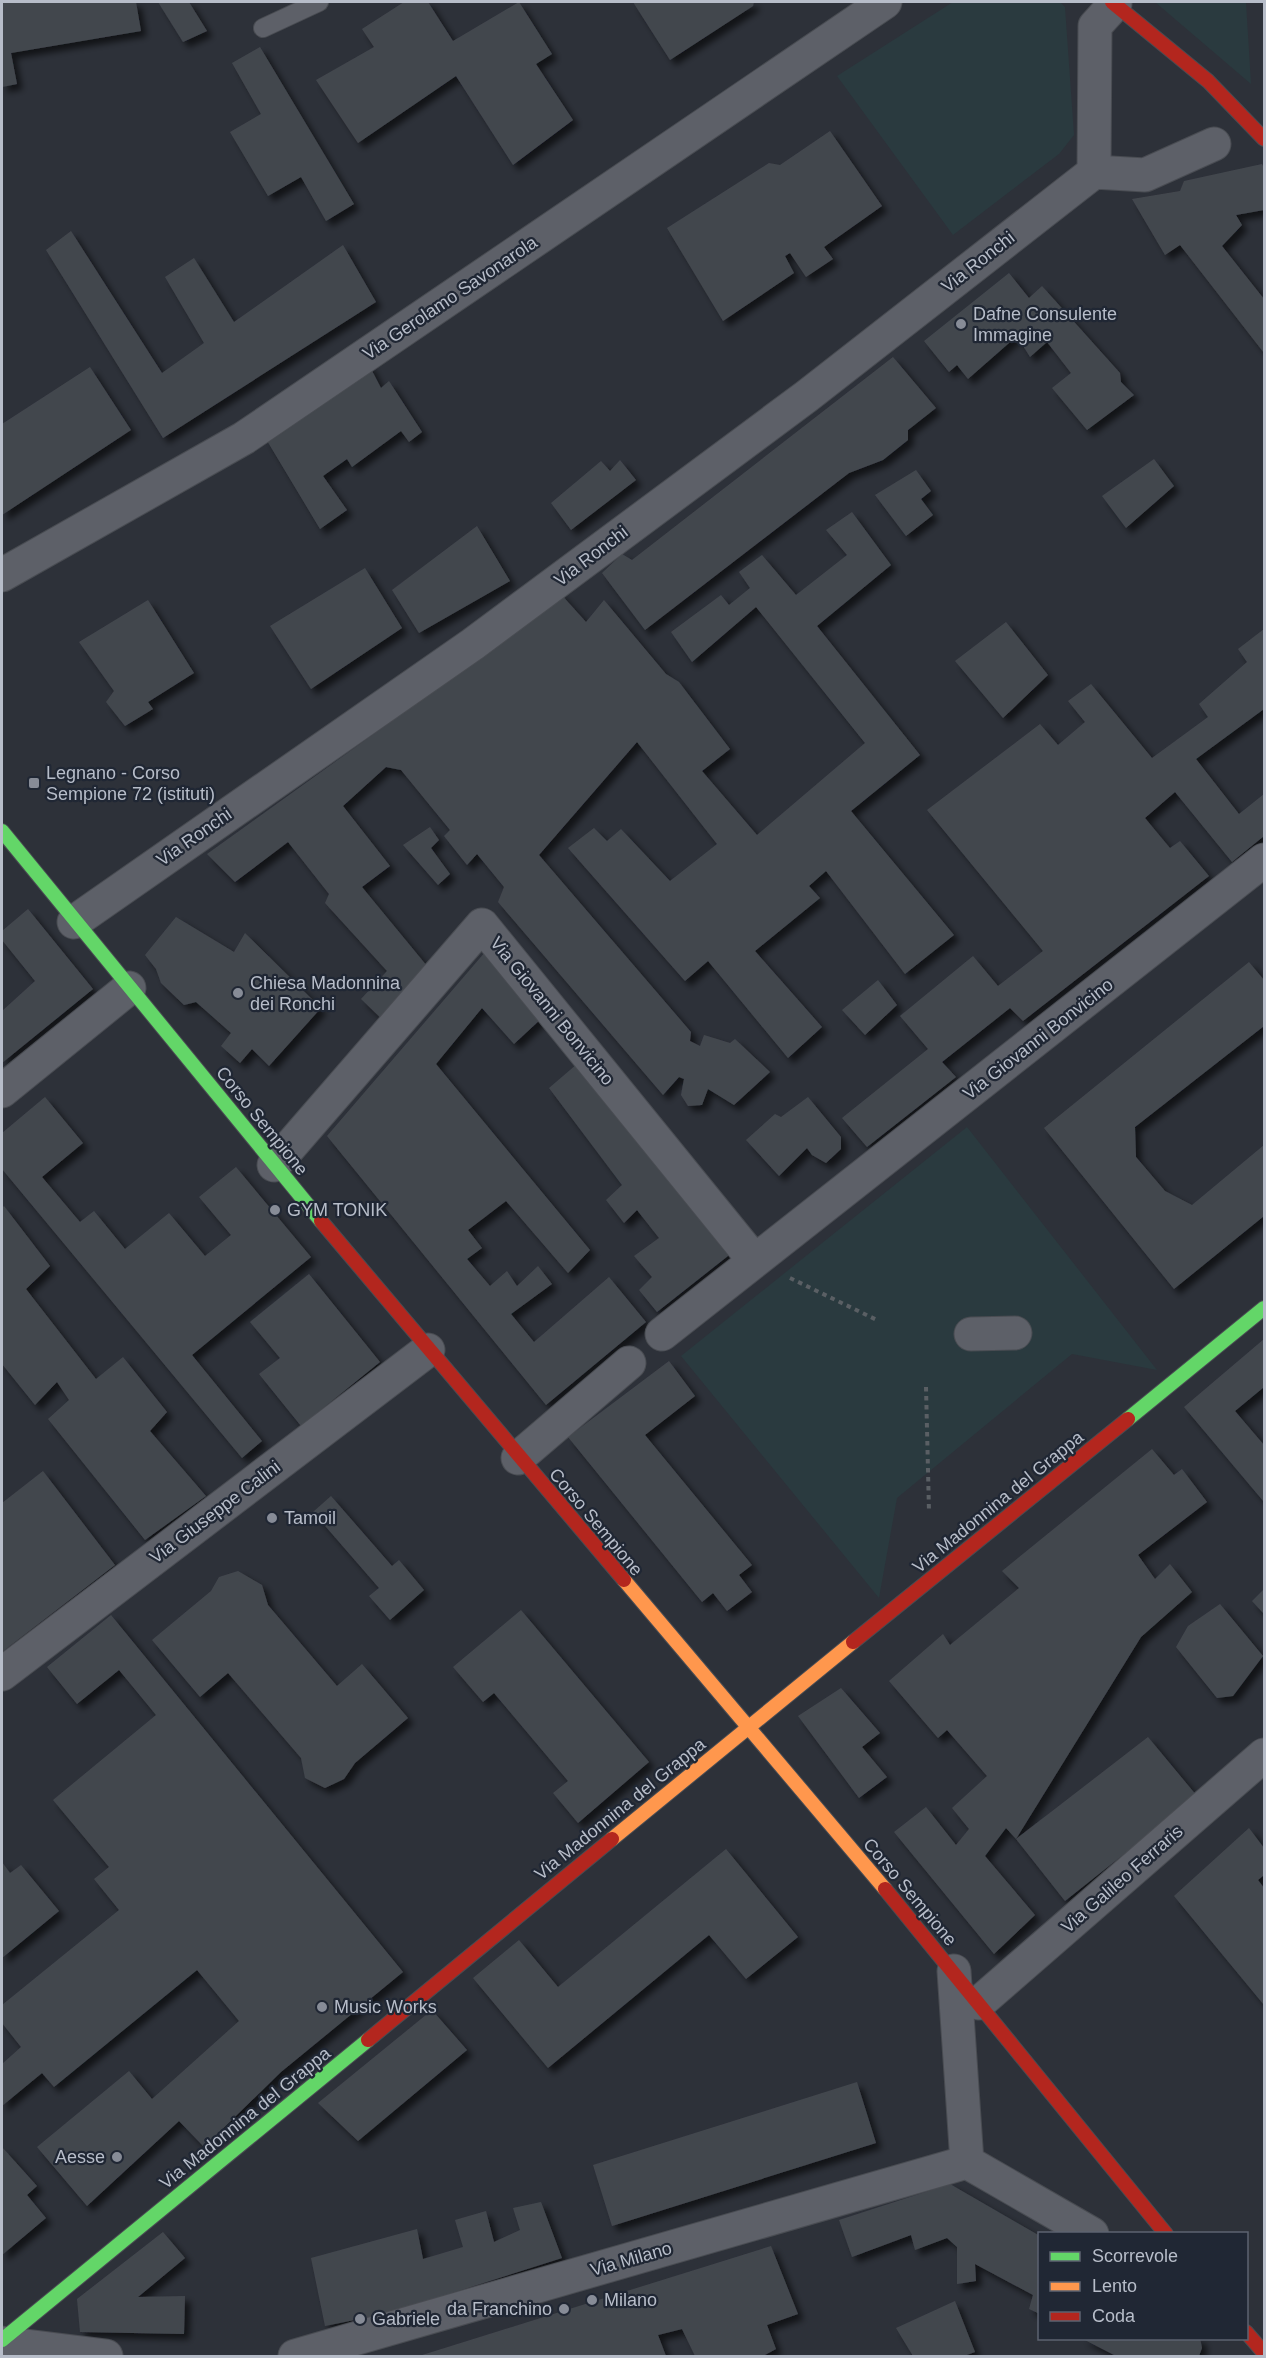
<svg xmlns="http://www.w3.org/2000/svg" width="1266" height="2358" font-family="Arial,sans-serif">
  <defs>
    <filter id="shadow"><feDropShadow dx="5.5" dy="5.5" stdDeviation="3" flood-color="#0009"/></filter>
  </defs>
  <rect width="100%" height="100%" fill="#2d3139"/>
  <path fill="#2a3a3f" d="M953 2H1060L1065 7 1074 135 1059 154 953 235 837 76Z
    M1155 2H1246L1251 84Z
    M967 1127 1157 1370 1072 1354 897 1498 879 1598 681 1356Z"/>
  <path fill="#43474e" filter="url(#shadow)" d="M2 2H136L141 31 11 53 17 84 2 87Z
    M158 2H189L207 31 183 42Z
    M404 2H428L453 41 519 2 552 54 536 64 573 120 513 165 456 76 358 143 316 80 374 47 362 29Z
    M633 2H754L753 6 670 60Z
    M260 47 354 204 326 221 301 177 268 196 230 132 261 114 232 63Z
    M830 131 882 206 824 247 833 259 806 277 790 253 785 256 794 273 723 321 667 228 769 163 780 165Z
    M1262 164 1264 168V210L1236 215 1242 225 1222 246 1264 299V353L1180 245 1165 255 1132 199 1180 191 1184 181Z
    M71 231 162 373 204 343 165 277 194 258 234 322 343 245 376 302 163 438 46 250Z
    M1009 273 1029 298 1042 286 1120 373 1121 382 1134 395 1087 430 1052 388 1071 373 1047 342 1030 357 1017 336 968 379 957 365 949 372 924 341Z
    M893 357 936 408 908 430V440L883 460 849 473 645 630 602 573 622 554 632 560Z
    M368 363 381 388 389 381 422 432 409 442 401 431 352 467 347 459 323 476 347 510 320 529 266 439Z
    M90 367 131 430 2 515V424Z
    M1154 459 1174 486 1126 528 1102 496Z
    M620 460 636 480 571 530 551 503 601 461 610 471Z
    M916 470 931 491 921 499 933 515 906 536 875 495Z
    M852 512 891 565 817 626 920 755 851 811 954 935 905 974 826 871 809 886 820 898 755 951 822 1027 788 1058 708 961 685 981 568 848 594 828 607 841 621 829 670 881 717 844 637 742 539 855 691 1032 690 1041 700 1046 704 1035 730 1043 735 1039 770 1072 734 1105 708 1089 702 1105 688 1106 681 1095 684 1079 679 1077 663 1095 498 902 504 887 477 854 467 865 444 836 450 830 401 770 386 767 343 806 390 866 362 887 432 972 387 1024 361 999 387 971 325 903 329 894 288 842 235 882 207 854 403 713 559 592 586 622 604 600 666 674 679 682 730 749 702 771 757 835 865 743 756 607 692 662 671 632 721 595 729 605 750 588 739 572 762 555 796 595 847 555 826 530Z
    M477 526 510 581 419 633 392 590Z
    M365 568 402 628 311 689 270 626Z
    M148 600 194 673 148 702 153 709 125 726 106 702 114 691 79 642Z
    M1006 622 1048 675 1003 718 955 661Z
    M1264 629V709L1196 759 1239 814 1264 794V836L1232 862 1175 792 1145 818 1170 848 1180 841 1209 876 1023 1021 1010 1008 942 1062 956 1077 867 1147 842 1118 928 1049 900 1016 973 956 998 986 1043 951 927 810 1040 724 1058 745 1085 722 1068 701 1091 684 1152 758 1208 717 1199 704 1247 662 1238 649Z
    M430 827 439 840 431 848 450 874 438 885 403 845Z
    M28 909 93 989 2 1063V1011L35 981 2 940V931Z
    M176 917 234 952 245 933 321 1008 269 1066 252 1049 240 1063 221 1046 231 1033 196 1002 184 1005 161 983 156 969 145 955Z
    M486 951 542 1018 514 1044 482 1008 436 1064 590 1250 568 1273 506 1201 468 1230 482 1248 467 1259 490 1286 507 1271 517 1286 538 1266 552 1284 511 1314 534 1342 609 1277 646 1322 546 1405 327 1136Z
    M1249 962 1264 980V1026L1135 1127 1136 1157 1165 1191 1192 1205 1264 1145V1216L1174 1289 1044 1128Z
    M878 980 897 1005 865 1035 842 1010Z
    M577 1064 733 1252 657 1312 639 1290 652 1277 634 1256 659 1238 637 1210 624 1223 606 1200 622 1185 549 1088Z
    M45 1097 83 1143 42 1177 80 1222 94 1211 125 1249 169 1213 205 1256 231 1235 199 1197 236 1167 311 1257 192 1355 262 1441 242 1458 2 1169V1133Z
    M808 1097 841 1137V1149L826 1163 812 1155 807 1148 779 1176 746 1140 775 1114 781 1117Z
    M4 1206 50 1266 26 1289 96 1379 123 1357 167 1412 150 1431 206 1496 145 1540 48 1419 69 1400 57 1382 35 1405 2 1364V1208Z
    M309 1274 380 1362 301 1426 259 1374 280 1358 250 1322Z
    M1264 1339V1387L1235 1411 1264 1445V1502L1184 1407Z
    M669 1361 695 1396 645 1435 752 1565 739 1575 752 1592 727 1611 713 1593 702 1602 568 1437Z
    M1152 1449 1174 1475 1182 1469 1207 1502 1138 1555 1155 1579 1170 1564 1192 1592 1141 1637 1016 1839 1006 1828 985 1856 1035 1915 994 1954 894 1832 926 1807 956 1845 969 1829 952 1808 987 1776 947 1730 938 1738 889 1681 943 1634 950 1645 1019 1588 1002 1571Z
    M43 1471 115 1565 2 1652V1503Z
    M331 1496 392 1566 399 1560 424 1590 390 1620 369 1596 379 1588 313 1512Z
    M238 1571 262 1585 268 1605 337 1686 362 1664 408 1718 355 1763 344 1779 325 1788 305 1778 301 1758 228 1673 200 1697 152 1640 211 1591 219 1577Z
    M1264 1589V1614L1252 1601Z
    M1220 1604 1263 1656 1233 1696 1217 1698 1176 1647 1188 1626Z
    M521 1610 649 1762 578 1823 553 1793 568 1781 494 1693 483 1702 453 1667Z
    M111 1615 403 1972 281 2072 204 2147 179 2121 87 2206 37 2147 129 2071 152 2099 239 2021 197 1970 54 2087 42 2073 2 2106V2064L21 2047 2 2023V2005L119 1910 94 1879 109 1867 53 1800 156 1715 119 1670 77 1704 47 1667Z
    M841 1688 880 1733 862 1747 887 1777 859 1798 798 1716Z
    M1148 1737 1197 1796 1065 1901 1016 1839Z
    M1249 1828 1264 1848V1875L1258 1880 1264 1888V2005L1174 1896Z
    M726 1849 798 1937 746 1979 709 1935 548 2068 473 1978 519 1940 558 1987Z
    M2 1862 10 1873 21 1865 59 1911 2 1958Z
    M432 2010 467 2050 358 2141 318 2103Z
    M857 2082 876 2143 612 2226 593 2165Z
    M2 2147 37 2186 27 2195 46 2218 2 2255Z
    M950 2184 1040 2236V2314L1029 2309 1033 2295 975 2264 976 2281 957 2284V2247L947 2238 915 2250 911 2235 852 2257 839 2220Z
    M541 2202 562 2258 389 2313 325 2326 311 2258 417 2229 423 2259 463 2247 455 2220 486 2211 494 2242 520 2230 513 2208Z
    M163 2232 185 2258 138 2297 185 2296 184 2334 80 2332 77 2299Z
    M771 2246 798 2314 767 2325 776 2349 763 2356H695L682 2329 658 2335 666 2356H419Z
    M955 2301 975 2352 964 2356H913L896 2328Z
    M1081 2338H1200L1202 2348 1199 2356H1116Z"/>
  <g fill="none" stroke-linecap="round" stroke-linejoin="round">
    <defs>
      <path id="lane" d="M263 28 319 2"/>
      <path id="street" d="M1094 172 1145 175 1214 144
        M2 575 244 438 885 2
        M74 922 473 644 807 396 1094 172 1095 26 1115 4
        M2 1091 129 988
        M274 1165 482 925 754 1260
        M662 1334 1264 860
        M971 1334 1015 1333
        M518 1458 629 1363
        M2 1674 428 1350
        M954 1971 967 2162
        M979 2003 1264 1755
        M2 2343 106 2356
        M295 2356 967 2162 1092 2234"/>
      <path id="fast" d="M2 831 321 1221
        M1128 1419 1264 1308
        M2 2340 368 2040"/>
      <path id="slow" d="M624 1580 885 1889
        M612 1839 853 1642"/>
      <path id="jam" d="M1112 2 1208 81 1264 139
        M321 1221 624 1580
        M853 1642 1128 1419
        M885 1889 1166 2234
        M368 2040 612 1839
        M1246 2332 1264 2353"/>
    </defs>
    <use href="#lane" stroke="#494c52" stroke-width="20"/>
    <use href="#street" stroke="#494c52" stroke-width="35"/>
    <use href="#fast" stroke="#494c52" stroke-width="16"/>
    <use href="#slow" stroke="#494c52" stroke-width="16"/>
    <use href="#jam" stroke="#494c52" stroke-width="16"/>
    <path stroke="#5a5f64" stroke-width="4" stroke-dasharray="4.5 4.5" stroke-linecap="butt" d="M790 1278 879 1321
      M926 1387 929 1512"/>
    <use href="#lane" stroke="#5d6068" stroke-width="18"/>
    <use href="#street" stroke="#5d6068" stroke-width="33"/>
    <use href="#fast" stroke="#63d668" stroke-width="14"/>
    <use href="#slow" stroke="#ff974d" stroke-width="14"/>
    <use href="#jam" stroke="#b3261e" stroke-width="14"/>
  </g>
  <g fill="#878c97" stroke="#202734" stroke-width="2">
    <circle cx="961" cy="324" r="6"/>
    <rect x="28" y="777" width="12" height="12" rx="3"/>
    <circle cx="238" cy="993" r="6"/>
    <circle cx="275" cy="1210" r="6"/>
    <circle cx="272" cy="1518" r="6"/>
    <circle cx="322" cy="2007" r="6"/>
    <circle cx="117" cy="2157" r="6"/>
    <circle cx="592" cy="2300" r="6"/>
    <circle cx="564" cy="2309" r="6"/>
    <circle cx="360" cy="2319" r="6"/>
  </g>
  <g text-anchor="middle" stroke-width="4.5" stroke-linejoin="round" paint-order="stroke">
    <g font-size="18" fill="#b7bdc9" stroke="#202734">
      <text transform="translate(978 262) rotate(-38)" y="6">Via Ronchi</text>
      <text transform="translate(450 298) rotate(-34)" y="6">Via Gerolamo Savonarola</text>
      <text transform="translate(591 556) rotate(-37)" y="6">Via Ronchi</text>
      <text transform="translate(194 837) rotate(-35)" y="6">Via Ronchi</text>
      <text transform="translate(552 1011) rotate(51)" y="6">Via Giovanni Bonvicino</text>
      <text transform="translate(1038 1039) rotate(-38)" y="6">Via Giovanni Bonvicino</text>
      <text transform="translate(262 1121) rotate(51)" y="6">Corso Sempione</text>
      <text transform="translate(998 1502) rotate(-39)" y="6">Via Madonnina del Grappa</text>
      <text transform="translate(215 1512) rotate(-37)" y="6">Via Giuseppe Calini</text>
      <text transform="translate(596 1522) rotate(50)" y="6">Corso Sempione</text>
      <text transform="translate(620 1809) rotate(-39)" y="6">Via Madonnina del Grappa</text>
      <text transform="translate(1122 1879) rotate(-41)" y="6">Via Galileo Ferraris</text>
      <text transform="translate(910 1892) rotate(50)" y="6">Corso Sempione</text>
      <text transform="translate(245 2118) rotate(-39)" y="6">Via Madonnina del Grappa</text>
      <text transform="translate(631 2259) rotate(-16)" y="6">Via Milano</text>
    </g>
    <g font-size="18" fill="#b7bdc9" stroke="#202734" text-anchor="start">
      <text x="973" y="320">Dafne Consulente<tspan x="973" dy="21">Immagine</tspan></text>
      <text x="46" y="779">Legnano - Corso<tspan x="46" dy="21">Sempione 72 (istituti)</tspan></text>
      <text x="250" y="989">Chiesa Madonnina<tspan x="250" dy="21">dei Ronchi</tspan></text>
      <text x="287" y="1216">GYM TONIK</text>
      <text x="284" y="1524">Tamoil</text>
      <text x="334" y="2013">Music Works</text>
      <text x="105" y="2163" text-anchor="end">Aesse</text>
      <text x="604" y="2306">Milano</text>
      <text x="552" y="2315" text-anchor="end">da Franchino</text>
      <text x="372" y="2325">Gabriele</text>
    </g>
  </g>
  <rect width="1266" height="2358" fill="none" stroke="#b7bdc9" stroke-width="6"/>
  <rect x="1038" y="2232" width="210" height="108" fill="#202734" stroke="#5c6370" stroke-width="1.5"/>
  <rect x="1050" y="2252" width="30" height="9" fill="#63d668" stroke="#5c6370" stroke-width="1.5"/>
  <text x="1092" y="2262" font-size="18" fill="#b7bdc9">Scorrevole</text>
  <rect x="1050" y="2282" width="30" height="9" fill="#ff974d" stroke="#5c6370" stroke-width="1.5"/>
  <text x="1092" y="2292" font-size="18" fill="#b7bdc9">Lento</text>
  <rect x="1050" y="2312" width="30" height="9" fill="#b3261e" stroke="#5c6370" stroke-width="1.5"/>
  <text x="1092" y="2322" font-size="18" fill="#b7bdc9">Coda</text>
</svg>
